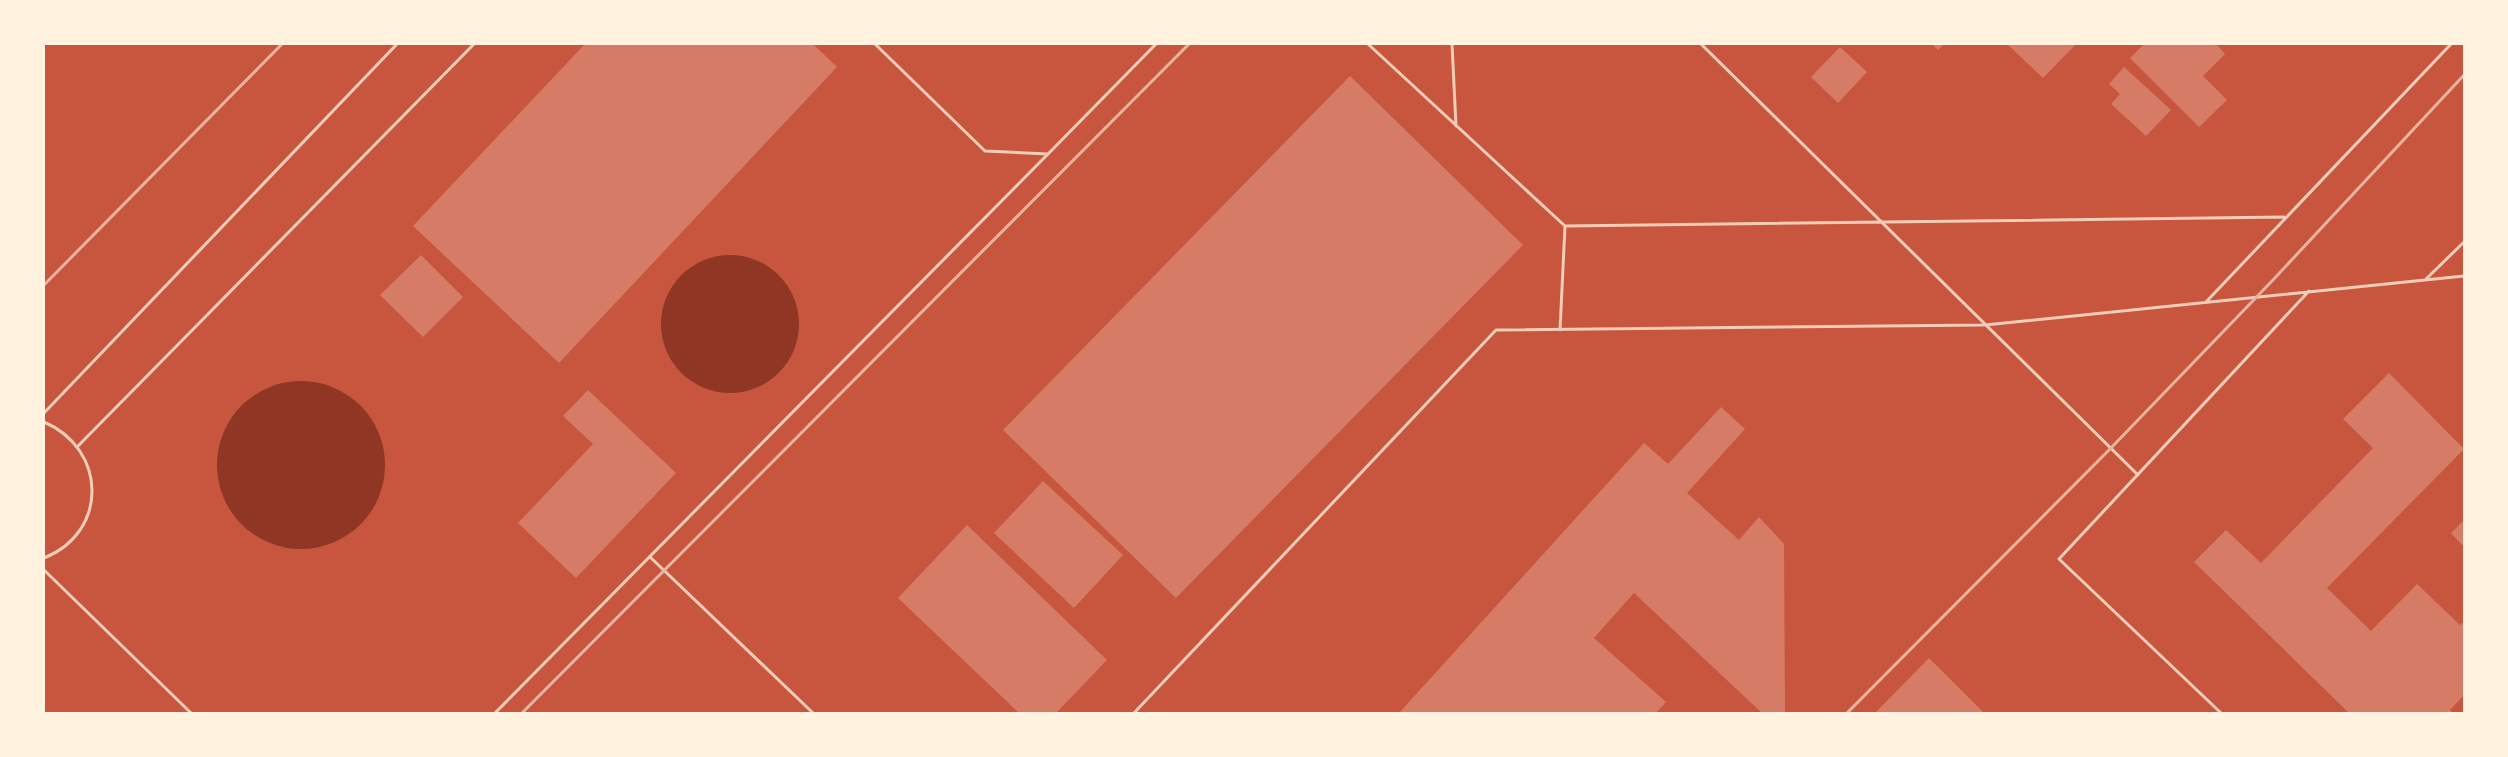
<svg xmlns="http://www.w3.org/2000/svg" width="2508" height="757" font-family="'Space Grotesk',sans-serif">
  <rect width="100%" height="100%" fill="#c8553d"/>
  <path fill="#8f3625" d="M661 324a69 69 0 1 1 138 0a69 69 0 1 1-138 0Z
    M217 465a84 84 0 1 1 168 0a84 84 0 1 1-168 0Z"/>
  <path fill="#d67c66" d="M585 44H813L837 67 559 363 413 226Z
    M1932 44H1944L1938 50Z
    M2007 44H2076L2043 78Z
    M2144 44H2216L2225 54 2203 76 2227 100 2199 127 2130 58Z
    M1840 47 1867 72 1838 103 1811 77Z
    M2124 67 2171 110 2146 136 2111 104 2120 94 2109 84Z
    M1350 76 1523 245 1176 598 1003 430Z
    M421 255 463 297 423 337 380 295Z
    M2389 373 2464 449 2327 588 2371 631 2417 584 2460 625 2464 621V695L2450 710 2453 713H2349L2194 562 2226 530 2261 563 2373 448 2343 419Z
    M588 390 676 473 576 578 518 523 593 444 563 416Z
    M1721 407 1745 429 1687 493 1739 540 1759 517 1784 544 1785 713H1762L1634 593 1594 638 1666 702 1656 713H1399L1644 443 1668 464Z
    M1043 481 1123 555 1074 608 994 533Z
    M2464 520V547L2451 533Z
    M967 525 1107 660 1056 713H1019L898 598Z
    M1929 658 1984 713H1875Z"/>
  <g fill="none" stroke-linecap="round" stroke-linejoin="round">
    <path stroke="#f1ccb7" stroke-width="3" d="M875 44 985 151 1048 154 1156 44
      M1368 44 1565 226 1560 330
      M1452 44 1456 126
      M1701 44 2138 475
      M1565 226 2284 217
      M2425 280 2464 242
      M2206 302 2451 44
      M44 413 397 44
      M44 422C107 449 109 532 44 558
      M78 446 474 44
      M650 557 813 713
      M44 570 191 713
      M495 713 1048 154
      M1134 713 1496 330 1985 325 2464 276
      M2221 713 2059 559 2309 291"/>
    <path stroke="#e9b49f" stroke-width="3" d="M44 285 282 44
      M522 713 1189 44
      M1847 713 2110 449 2272 281 2464 75"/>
  </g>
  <rect width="2508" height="757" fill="none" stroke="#fff3e0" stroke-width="90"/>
</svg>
